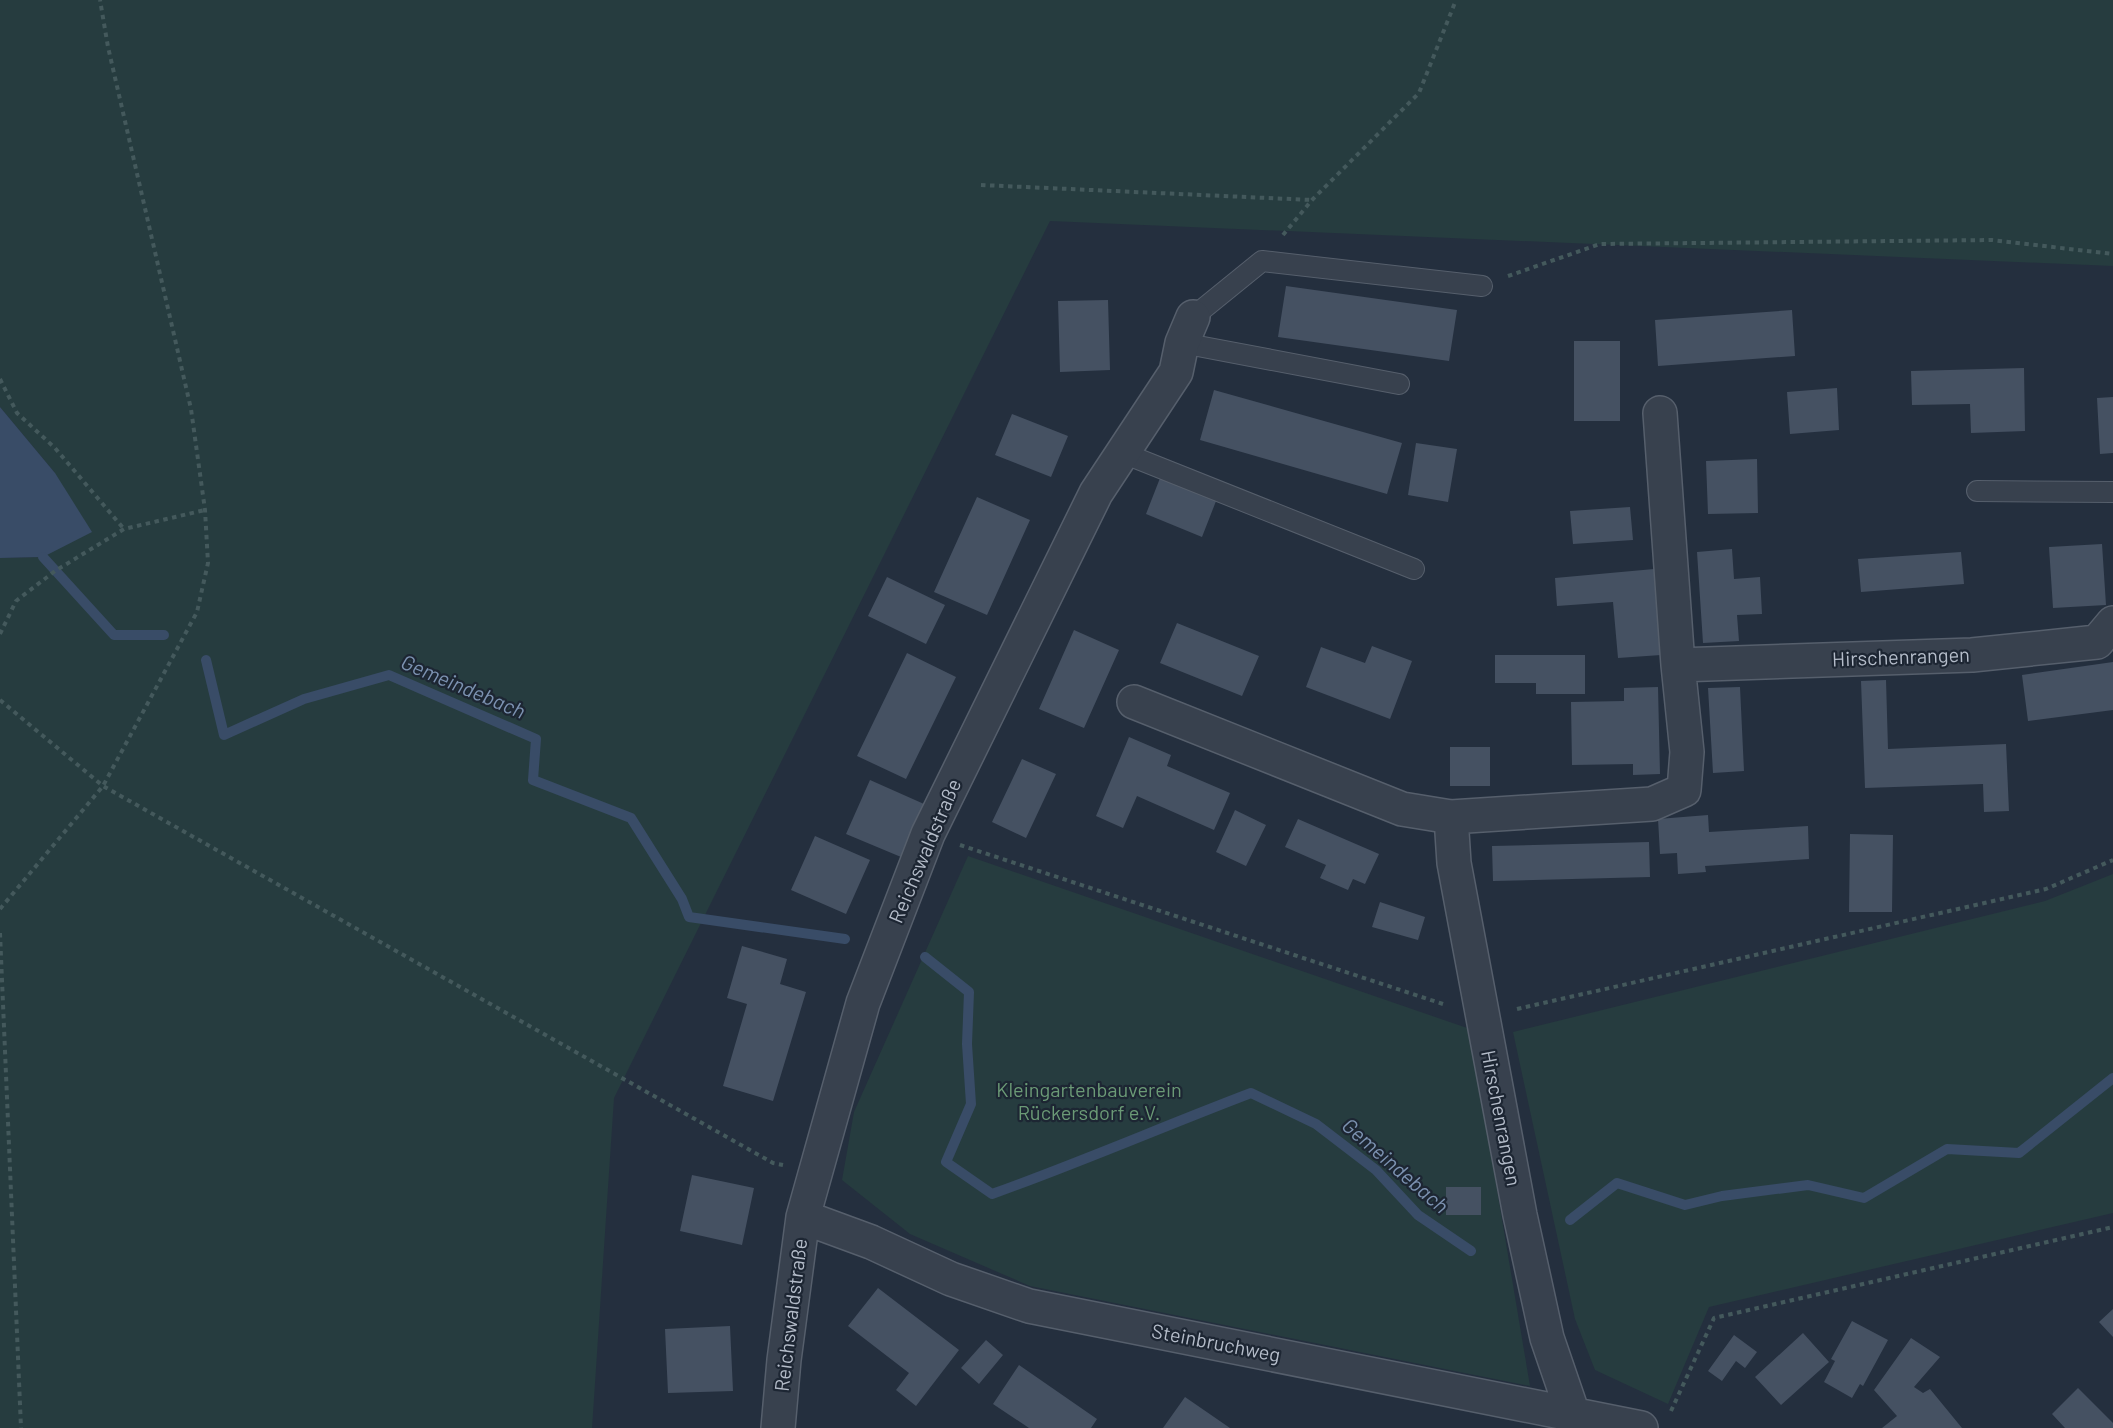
<svg xmlns="http://www.w3.org/2000/svg" width="2113" height="1428" font-family="Barlow,sans-serif">
  <rect width="100%" height="100%" fill="#242f3e"/>
  <path fill="#263c3f" d="M0 0H2113V266L1050 221 614 1098 592 1428H0V558L43 557 55 473 0 407Z
    M968 856 1470 1029 1530 1386 1030 1286 910 1234 842 1180 854 1112Z
    M2113 874V1213L1709 1307 1668 1404 1595 1370 1575 1319 1513 1032 2045 901Z"/>
  <path fill="#394c67" d="M0 407 55 473 92 532 43 557 0 558Z"/>
  <g fill="none" stroke-linecap="round" stroke-linejoin="round">
    <path stroke="#394c67" stroke-width="10" d="M43 557 114 635H164
      M206 660 224 735 304 699 389 675 536 739 533 780 631 818 682 899 689 917 845 939
      M925 957 969 992 967 1044 971 1104 946 1162 992 1194C1079 1163 1164 1126 1251 1093L1316 1124 1376 1170 1418 1215 1471 1251
      M1570 1220 1617 1183 1685 1205 1722 1196 1808 1185 1864 1198 1947 1149 2019 1153 2113 1078"/>
  </g>
  <path fill="#455162" d="M1286 286 1457 310 1449 361 1278 337Z
    M1108 300 1110 370 1060 372 1058 301Z
    M1792 310 1795 356 1658 366 1655 320Z
    M1574 341H1620V421H1574Z
    M2024 368 2025 431 1971 433 1970 404 1912 405 1911 371Z
    M1837 388 1839 430 1790 434 1787 392Z
    M1214 390 1402 443 1387 494 1200 440Z
    M2113 397V453L2100 454 2097 398Z
    M1012 414 1068 436 1051 477 995 455Z
    M1416 443 1457 449 1448 502 1408 495Z
    M1757 459 1758 513 1708 514 1706 461Z
    M1162 473 1218 496 1202 537 1146 514Z
    M977 497 1030 520 987 615 934 592Z
    M1630 507 1633 540 1573 544 1570 511Z
    M2102 544 2106 605 2053 608 2049 547Z
    M1732 549 1734 579 1760 577 1762 614 1737 615 1739 641 1703 643 1697 552Z
    M1961 552 1964 584 1861 592 1858 559Z
    M1654 569 1661 655 1618 658 1613 602 1557 606 1555 578Z
    M887 577 945 605 926 644 868 616Z
    M1177 623 1259 656 1242 696 1160 663Z
    M1074 630 1119 650 1084 728 1039 709Z
    M1372 646 1412 661 1390 719 1306 687 1321 647 1365 663Z
    M907 653 956 677 906 779 857 756Z
    M1495 655H1585V694H1536V683H1495Z
    M2113 662V710L2028 721 2022 675Z
    M1886 680 1888 749 2006 744 2009 811 1984 812 1983 784 1865 788 1861 681Z
    M1658 687 1660 774 1633 775V764L1572 765 1571 702 1624 701V688Z
    M1740 687 1744 771 1713 773 1708 688Z
    M1129 737 1171 755 1167 766 1230 793 1214 830 1137 796 1123 828 1096 816Z
    M1450 747H1490V786H1450Z
    M1022 759 1056 774 1026 838 992 822Z
    M870 780 924 804 901 857 846 834Z
    M1235 810 1266 825 1246 866 1216 852Z
    M1708 815 1709 832 1808 826 1809 859 1705 866 1706 872 1678 874 1677 853 1660 854 1658 819Z
    M1298 819 1379 854 1365 884 1353 879 1348 890 1320 878 1326 865 1285 847Z
    M1850 834 1893 835 1892 912H1849Z
    M815 836 870 860 846 914 791 890Z
    M1649 842 1650 877 1493 881 1492 846Z
    M1380 902 1425 917 1418 940 1372 927Z
    M742 946 787 959 780 984 806 992 773 1101 723 1086 747 1004 727 998Z
    M692 1175 754 1188 742 1245 680 1231Z
    M1446 1187H1481V1215H1446Z
    M878 1288 959 1350 916 1406 896 1390 909 1373 848 1326Z
    M2113 1309V1337L2099 1322Z
    M1852 1321 1888 1340 1863 1386 1860 1384 1852 1398 1824 1382 1835 1361 1831 1359Z
    M730 1326 733 1391 668 1393 665 1329Z
    M1803 1333 1829 1362 1781 1405 1755 1377Z
    M1734 1335 1757 1352 1745 1368 1736 1361 1722 1381 1708 1371Z
    M1911 1338 1940 1357 1914 1387 1923 1393 1930 1389 1962 1428H1882L1897 1416 1874 1390Z
    M986 1340 1003 1355 979 1384 961 1368Z
    M1019 1365 1097 1419 1091 1428H1029L993 1404Z
    M2078 1388 2113 1423V1428H2065L2052 1414Z
    M1185 1397 1230 1428H1163Z"/>
  <g fill="none" stroke-linecap="round" stroke-linejoin="round">
    <defs>
      <path id="lane" d="M1193 317 1262 261 1482 286
        M1182 343 1399 384
        M1123 453 1414 569
        M1977 491 2113 492"/>
      <path id="street" d="M1660 413 1678 665
        M1134 702 1402 809 1451 817
        M803 1217 871 1242 951 1279 1029 1306 1641 1428
        M1573 1414 1547 1338 1520 1215 1454 863 1451 817 1652 804 1684 790 1687 752 1678 665 1972 655 2097 642 2113 623
        M778 1428 784 1360 803 1217 863 1003 928 834 1096 493 1176 372 1182 343 1193 317"/>
    </defs>
    <use href="#lane" stroke="#565f6c" stroke-width="22"/>
    <use href="#street" stroke="#565f6c" stroke-width="36"/>
    <path stroke="#44595c" stroke-width="4" stroke-dasharray="4.5 4.5" stroke-linecap="butt" d="M981 185 1312 200
      M1283 235 1312 200 1419 93 1456 0
      M1508 276 1600 244 1992 240 2113 254
      M0 379 17 413 55 448 124 529
      M0 634 16 601 55 571 124 529 205 510
      M0 700 103 786 773 1163 783 1165
      M960 845 1446 1005
      M0 909 103 786 197 612 208 563 205 510 191 409 108 47 100 0
      M0 933 21 1428
      M1517 1009 2046 889 2113 860
      M1671 1411 1714 1318 2113 1227"/>
    <use href="#lane" stroke="#38414e" stroke-width="20"/>
    <use href="#street" stroke="#38414e" stroke-width="33"/>
  </g>
  <g text-anchor="middle" stroke-width="4.5" stroke-linejoin="round" paint-order="stroke">
    <g font-size="20" fill="#b4bcc9" stroke="#1d2633">
      <text transform="translate(1901 657) rotate(-2)" y="7">Hirschenrangen</text>
      <text transform="translate(925 851) rotate(-67)" y="7">Reichswaldstraße</text>
      <text transform="translate(1501 1118) rotate(79)" y="7">Hirschenrangen</text>
      <text transform="translate(791 1315) rotate(-83)" y="7">Reichswaldstraße</text>
      <text transform="translate(1216 1343) rotate(11)" y="7">Steinbruchweg</text>
    </g>
    <g font-size="20" fill="#6b9a76" stroke="#1d2633">
      <text x="1089" y="1097">Kleingartenbauverein<tspan x="1089" dy="23">Rückersdorf e.V.</tspan></text>
    </g>
    <g font-size="21" font-style="italic" fill="#7c92b1" stroke="#1d2633">
      <text transform="translate(463 687) rotate(23)" y="7">Gemeindebach</text>
      <text transform="translate(1395 1166) rotate(41)" y="7">Gemeindebach</text>
    </g>
  </g>
</svg>
